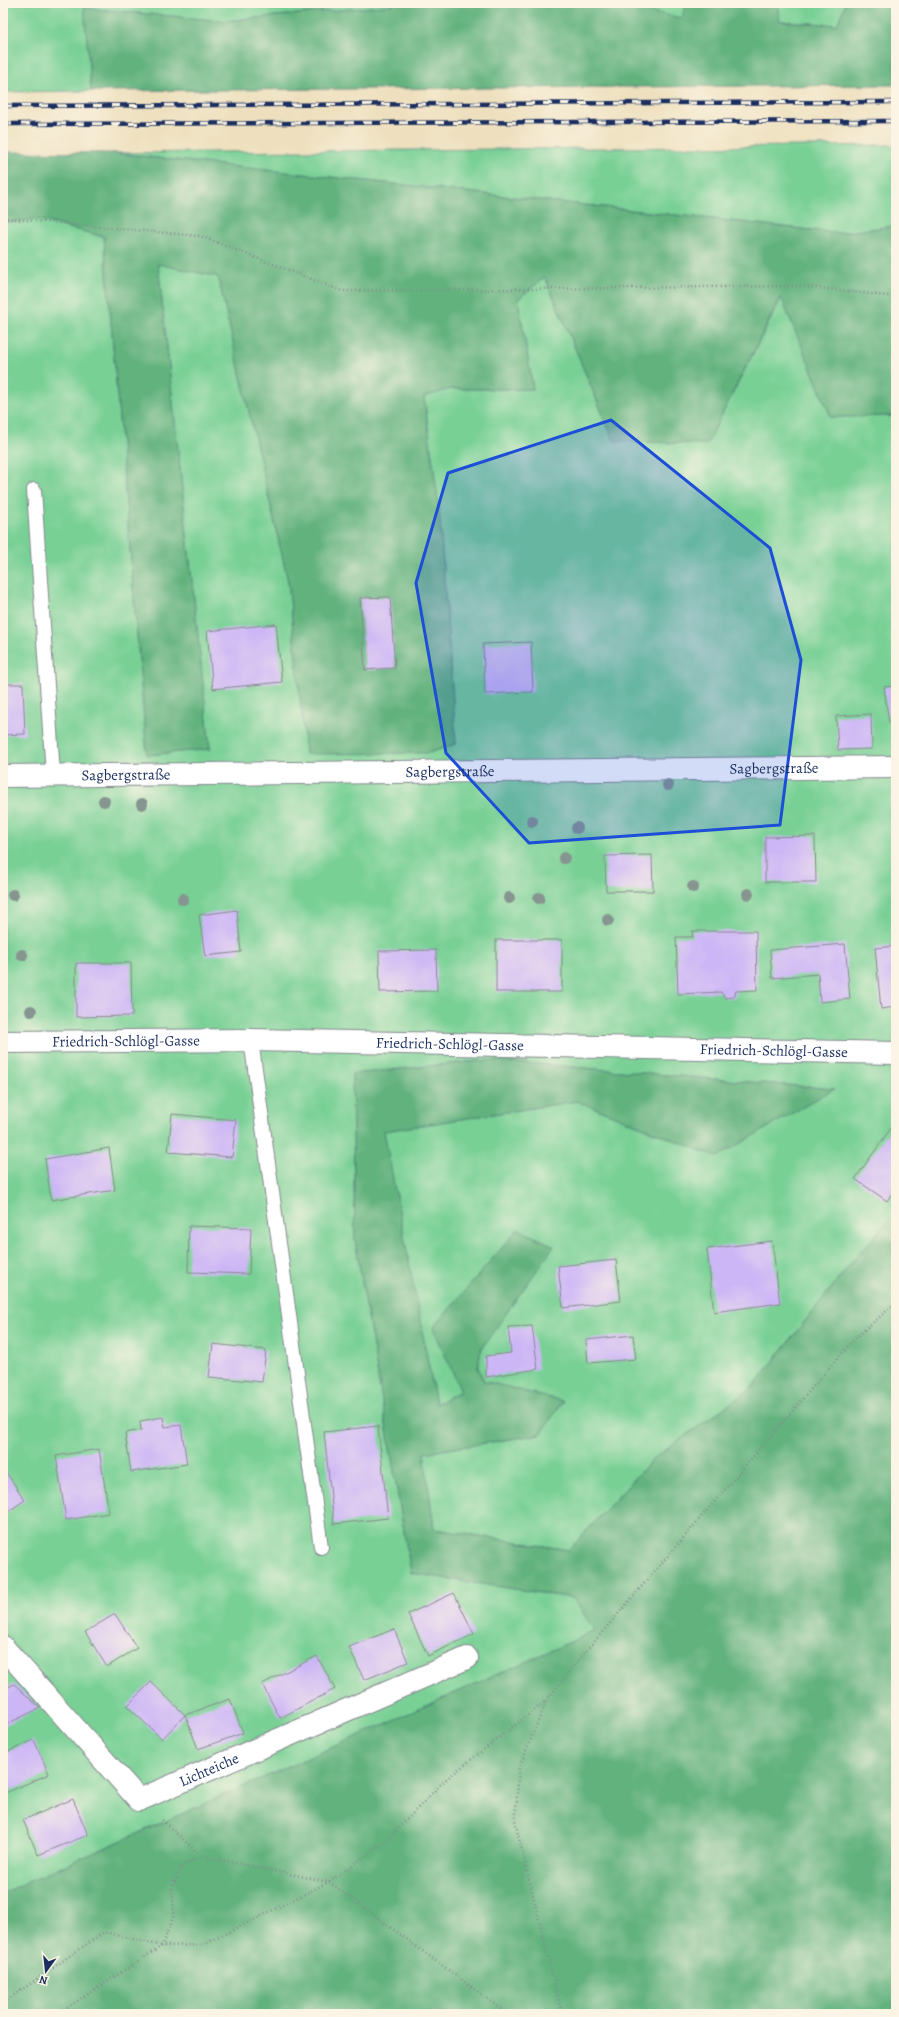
<svg xmlns="http://www.w3.org/2000/svg" width="899" height="2017" font-family="Alegreya,serif">
  <rect width="100%" height="100%" fill="#fcf5e5"/>
  <filter id="ink" filterUnits="userSpaceOnUse"><feTurbulence type="fractalNoise" baseFrequency=".025" numOctaves="2"/><feDisplacementMap in="SourceGraphic" scale="8" xChannelSelector="R" yChannelSelector="G"/><feConvolveMatrix kernelMatrix="1 2 1 2 8 2 1 2 1" color-interpolation-filters="sRGB"/></filter>
  <filter id="wash" filterUnits="userSpaceOnUse"><feTurbulence type="fractalNoise" baseFrequency=".012" numOctaves="4" result="noise"/><feDisplacementMap in="SourceGraphic" scale="16" xChannelSelector="R" yChannelSelector="G"/><feGaussianBlur stdDeviation="0.9" result="paint"/><feColorMatrix in="noise" values="0 0 0 0 0 0 0 0 0 0 0 0 0 0 0 0 0 1.4 0 .05"/><feComposite in="paint" operator="in"/></filter>
  <g filter="url(#wash)">
    <rect width="100%" height="100%" fill="#eee0be"/>
    <path fill="#78d095" stroke="#4a807a" d="M3 3H393V5L224 21 85 8 91 91 3 92Z
      M607 3H686L682 19Z
      M777 3H846L837 25 780 21Z
      M896 145V226L839 233 112 153Z
      M36 219 104 237 147 755 210 749 158 264 218 276 288 581 306 753 456 744 439 508 424 397 450 389H533L518 299 545 277 614 441 707 444 782 297 831 417 896 416V1212L852 1262 753 1387 653 1459 569 1550 434 1529 424 1453 541 1434 562 1402 484 1381 478 1368 481 1349 553 1246 518 1230 461 1391 436 1404 383 1131 577 1101 717 1157 833 1089 488 1060 352 1074 355 1239 411 1573 573 1598 596 1631 3 1893V223Z"/>
    <path fill="#62b27e" stroke="#3e706e" d="M393 3H607L682 18 686 3H777L780 21 837 25 846 3H896V85L91 91 84 8 224 21 393 5Z
      M3 152 112 153 839 233 896 226V416L831 417 781 297 707 444 614 441 545 277 518 299 533 389H450L424 397 439 508 456 744 429 753 306 754 288 581 218 277 158 264 210 749 147 755 104 237 36 219 3 223Z
      M488 1060 834 1089 717 1157 577 1101 384 1131 436 1404 461 1391 433 1328 518 1229 554 1246 481 1349 478 1368 484 1381 563 1401 541 1434 424 1453 434 1529 569 1550 653 1459 753 1387 852 1262 896 1212V2014H3V1893L595 1631 573 1598 411 1573 355 1239 352 1074Z"/>
    <g id="blocks">
      <path fill="#cdb6f6" d="M3 458 6 486 3 487Z
        M390 597 395 668 365 670 360 598Z
        M276 624 282 682 213 689 207 631Z
        M531 642 533 692 485 694 483 644Z
        M3 684H23L25 734 3 735Z
        M896 686V723H889L884 687Z
        M871 714 872 749 838 750 836 716Z
        M815 836 816 882H765V837Z
        M652 855 653 891H606L605 856Z
        M237 910 241 952 205 956 199 915Z
        M692 931H756L757 990 736 991 734 997 725 998 721 992 678 994 676 937H693Z
        M496 940H562V992H496Z
        M845 944 850 999 820 1002 818 974 772 978 770 950Z
        M896 946V1007L881 1009 875 948Z
        M436 950 437 991 380 992 379 951Z
        M76 963H131L132 1016 76 1017Z
        M172 1114 236 1120 232 1157 168 1152Z
        M896 1121V1187L887 1201 855 1179Z
        M109 1148 115 1190 51 1200 45 1159Z
        M189 1226 251 1228 249 1274 188 1272Z
        M772 1241 780 1303 714 1312 707 1249Z
        M616 1260 621 1301 563 1308 558 1266Z
        M532 1326 538 1369 486 1377V1356L511 1353 508 1327Z
        M633 1335 636 1359 588 1363 586 1340Z
        M213 1344 266 1350 262 1382 209 1377Z
        M163 1417 165 1427 181 1425 187 1464 131 1472 125 1433 141 1430 140 1421Z
        M378 1426 388 1518 334 1524 324 1432Z
        M99 1449 109 1513 66 1520 56 1456Z
        M3 1468 25 1500 3 1515Z
        M454 1593 474 1634 428 1656 408 1614Z
        M115 1614 137 1648 107 1667 85 1632Z
        M394 1629 408 1662 364 1680 349 1647Z
        M317 1656 335 1689 280 1718 262 1684Z
        M151 1682 185 1715 162 1739 127 1706Z
        M14 1684 40 1708 3 1726V1690Z
        M230 1699 243 1733 198 1749 185 1715Z
        M34 1740 49 1774 3 1794V1754Z
        M73 1799 88 1835 38 1855 23 1820Z"/>
    </g>
  </g>
  <g filter="url(#ink)">
    <use href="#blocks" fill-opacity="0" stroke="#84888e" stroke-width="1"/>
    <g fill="none" stroke-linecap="round" stroke-linejoin="round">
      <defs>
        <path id="service" d="M34 490 53 775
          M251 1040 321 1547"/>
        <g id="minor">
          <path id="s1" d="M3 776 896 767"/>
          <path id="s2" d="M3 1042 251 1040 896 1053"/>
          <path id="s3" d="M3 1647 139 1800 467 1658"/>
        </g>
      </defs>
      <use href="#service" stroke="#84888e" stroke-width="16"/>
      <use href="#minor" stroke="#84888e" stroke-width="24"/>
      <path stroke="#84888e" stroke-width="2.5" stroke-dasharray="1 3" stroke-linecap="butt" d="M3 218 200 236 342 291 802 286 896 297
        M546 1702 519 1768 515 1822 562 2014
        M162 1820 201 1856 329 1882 508 2014
        M3 2001 10 1998 104 1932 162 1946 203 1945 329 1882 385 1842 445 1780 546 1701 588 1649 854 1339 896 1303
        M57 2014 162 1946 174 1915 172 1887 182 1866 201 1856"/>
      <use href="#service" stroke="#fff" stroke-width="14"/>
      <use href="#minor" stroke="#fff" stroke-width="22"/>
      <defs>
        <path id="rail" d="M3 106 896 102
          M3 124 896 121"/>
      </defs>
      <use href="#rail" stroke="#1b2f5e" stroke-width="4.5"/>
      <use href="#rail" stroke="#fcf5e5" stroke-width="3" stroke-dasharray="9" stroke-linecap="butt"/>
    </g>
    <g fill="#879591">
      <circle cx="668" cy="785" r="6"/>
      <circle cx="104" cy="801" r="6"/>
      <circle cx="142" cy="804" r="6"/>
      <circle cx="532" cy="821" r="6"/>
      <circle cx="577" cy="828" r="6"/>
      <circle cx="564" cy="858" r="6"/>
      <circle cx="693" cy="887" r="6"/>
      <circle cx="748" cy="894" r="6"/>
      <circle cx="13" cy="895" r="6"/>
      <circle cx="509" cy="898" r="6"/>
      <circle cx="539" cy="898" r="6"/>
      <circle cx="183" cy="899" r="6"/>
      <circle cx="608" cy="920" r="6"/>
      <circle cx="22" cy="955" r="6"/>
      <circle cx="31" cy="1011" r="6"/>
    </g>
  </g>
  <path fill="#1d4ed8" fill-opacity="0.2" stroke="#1d4ed8" stroke-width="3" stroke-linejoin="round" d="M611 420 770 548 801 660 780 825 529 843 446 753 416 583 448 473Z"/>
  <g text-anchor="middle" stroke-width="4" stroke-linejoin="round" paint-order="stroke">
    <g font-size="15" fill="#1b2f5e" stroke="#fcf5e5">
      <text dy="5" stroke="none"><textPath href="#s1" startOffset="771">Sagbergstraße</textPath></text>
      <text dy="5" stroke="none"><textPath href="#s1" startOffset="447">Sagbergstraße</textPath></text>
      <text dy="5" stroke="none"><textPath href="#s1" startOffset="123">Sagbergstraße</textPath></text>
      <text dy="5" stroke="none"><textPath href="#s2" startOffset="123">Friedrich-Schlögl-Gasse</textPath></text>
      <text dy="5" stroke="none"><textPath href="#s2" startOffset="447">Friedrich-Schlögl-Gasse</textPath></text>
      <text dy="5" stroke="none"><textPath href="#s2" startOffset="771">Friedrich-Schlögl-Gasse</textPath></text>
      <text dy="5" stroke="none"><textPath href="#s3" startOffset="281">Lichteiche</textPath></text>
    </g>
  </g>
  <rect width="899" height="2017" fill="none" stroke="#fcf5e5" stroke-width="16"/>
  <g transform="translate(46 1971) rotate(195)" stroke="#fcf5e5" stroke-width="3" paint-order="stroke">
  <path d="M0-3L7 15L0 10L-7 15Z" fill="#1b2f5e"/>
  <text y="-6" font-size="11" font-weight="bold" text-anchor="middle" fill="#1b2f5e">N</text>
  </g>
</svg>
